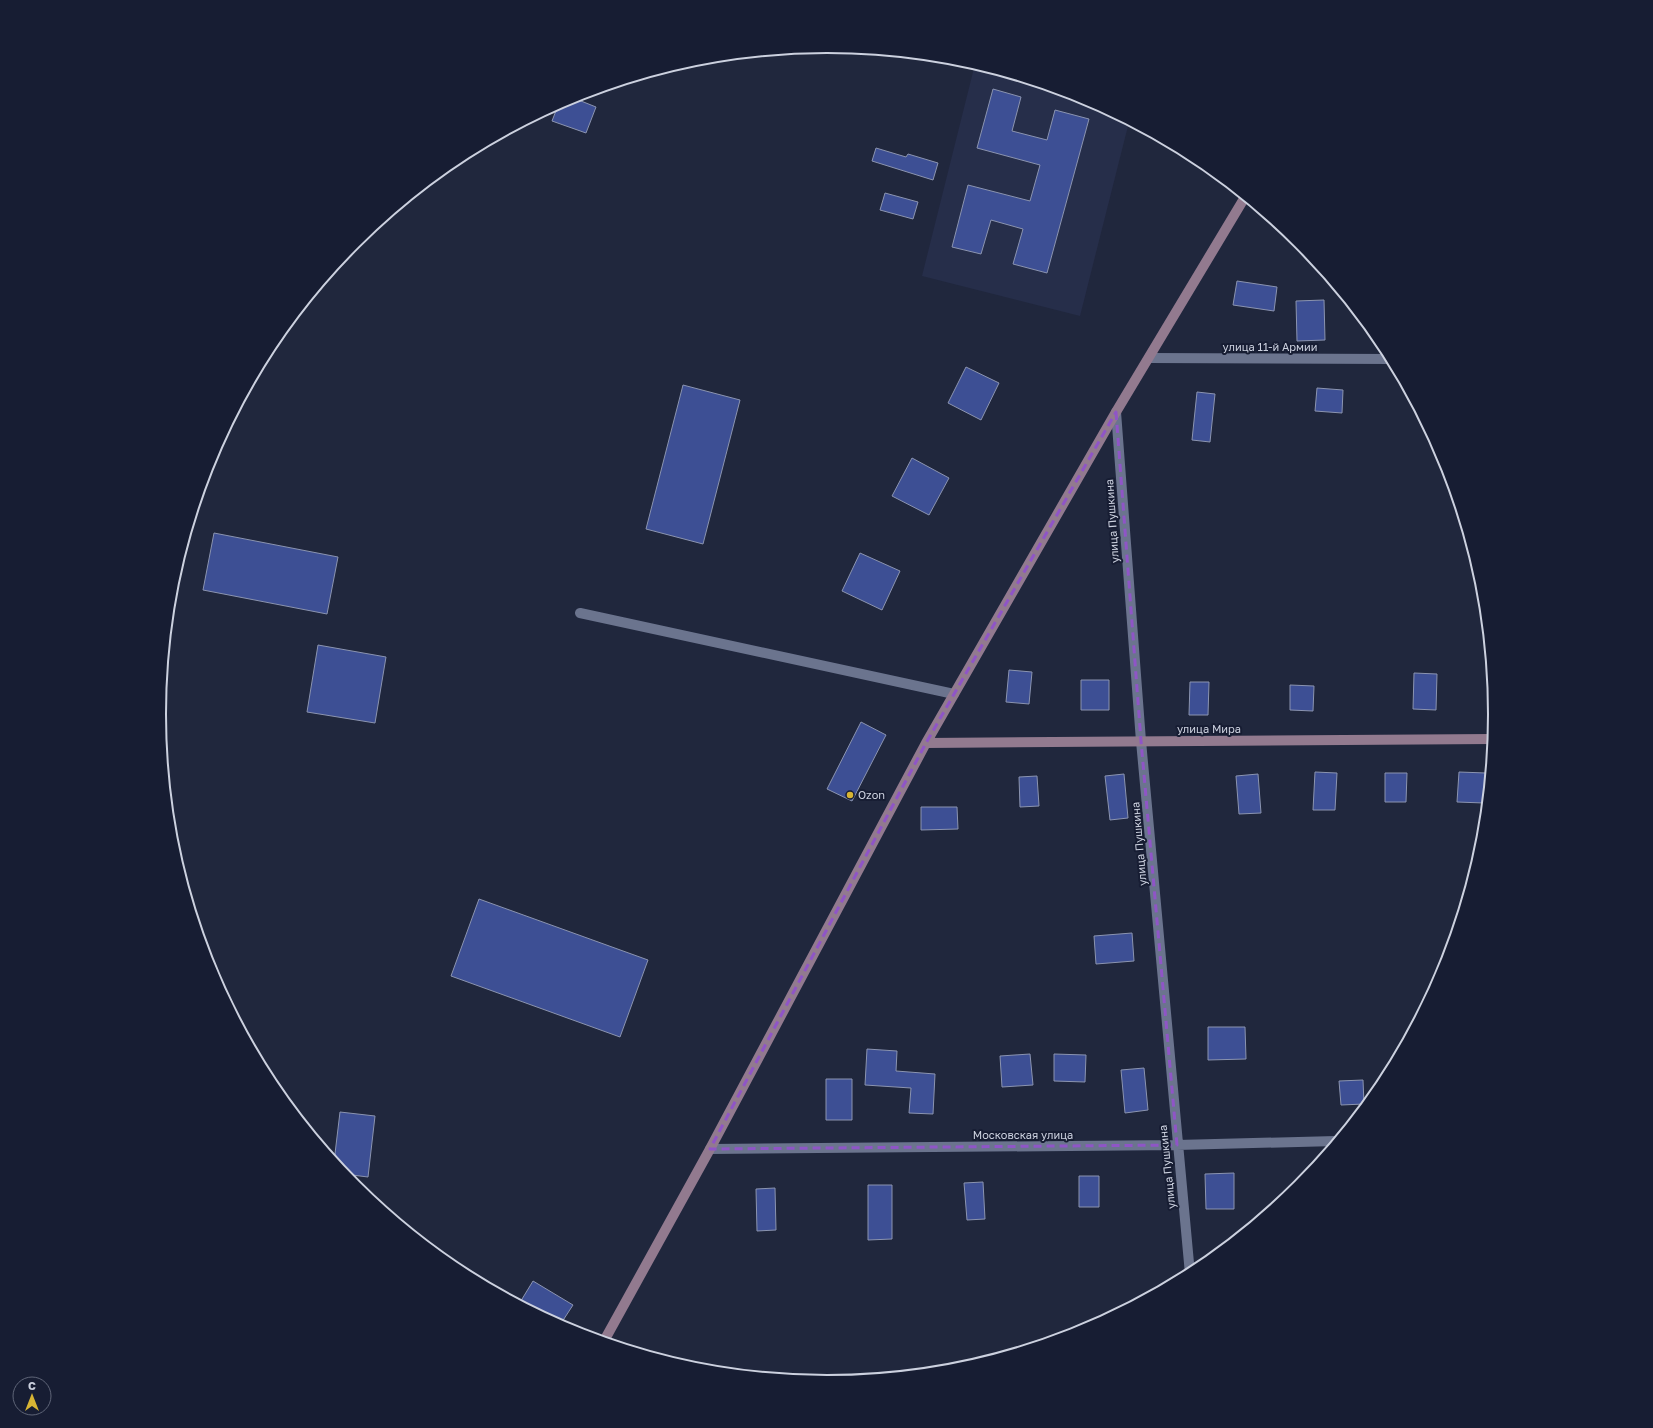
<svg xmlns="http://www.w3.org/2000/svg" width="1653" height="1428" font-family="'Golos Text',sans-serif">
  <rect width="100%" height="100%" fill="#20273d"/>
  <path fill="#262e4a" d="M975 64 1082 97 1129 122 1080 316 922 276Z"/>
  <path fill="#3d4f94" stroke="#8b94b0" d="M993 89 1021 97 1012 131 1047 140 1055 110 1089 119 1047 273 1013 264 1023 229 991 220 981 254 952 247 968 185 1030 201 1040 165 977 148Z
    M571 97 596 107 586 133 552 121 559 103Z
    M876 148 906 157 908 154 938 163 933 180 872 161Z
    M885 193 918 202 913 219 880 210Z
    M1237 281 1277 287 1274 311 1233 305Z
    M1324 300 1325 340 1297 341 1296 301Z
    M966 367 999 383 981 420 948 403Z
    M683 385 740 400 703 544 646 529Z
    M1317 388 1343 390 1342 413 1315 411Z
    M1197 392 1215 394 1210 442 1192 440Z
    M912 458 949 478 929 515 892 496Z
    M214 533 338 557 327 614 203 590Z
    M860 553 900 571 882 610 842 591Z
    M318 645 386 657 375 723 307 712Z
    M1009 670 1032 672 1029 704 1006 702Z
    M1414 673 1437 674 1436 710 1413 709Z
    M1081 680H1109V710H1081Z
    M1190 682H1209L1208 715H1189Z
    M1290 685 1314 686 1313 711 1290 710Z
    M861 722 886 735 852 801 827 789Z
    M1315 772 1337 773 1335 810H1313Z
    M1459 772 1486 773 1484 803 1457 802Z
    M1385 773H1407L1406 802H1385Z
    M1124 774 1128 818 1110 820 1105 776Z
    M1258 774 1261 813 1239 814 1236 776Z
    M1037 776 1039 806 1020 807 1019 777Z
    M921 807H957L958 829 921 830Z
    M479 899 648 960 620 1037 451 976Z
    M1132 933 1134 961 1096 964 1094 936Z
    M1208 1027H1245L1246 1059 1208 1060Z
    M867 1049 897 1051 896 1071 935 1074 933 1114 909 1113 911 1088 865 1085Z
    M1030 1054 1033 1085 1002 1087 1000 1056Z
    M1054 1054 1086 1055 1085 1082 1054 1081Z
    M1144 1068 1148 1110 1125 1113 1121 1070Z
    M826 1079H852V1120H826Z
    M1363 1080 1364 1104 1341 1105 1339 1081Z
    M340 1112 375 1116 368 1177 344 1174 334 1162Z
    M1234 1173V1209H1206L1205 1174Z
    M1079 1176H1099V1207H1079Z
    M983 1182 985 1219 967 1220 964 1183Z
    M868 1185H892V1239L868 1240Z
    M775 1188 776 1230 757 1231 756 1189Z
    M533 1281 573 1305 560 1325 519 1304Z"/>
  <g fill="none" stroke-linecap="round" stroke-linejoin="round">
    <path stroke="#6b748e" stroke-width="10" d="M1149 358 1391 359
      M1116 412 1141 741 1190 1274
      M580 613 954 694
      M710 1149 1177 1145 1336 1141"/>
    <path stroke="#927a8f" stroke-width="10" d="M926 743 1492 739
      M604 1341 710 1149 926 743 1116 412 1245 197"/>
  </g>
  <path fill="none" stroke="#8f55c7" stroke-width="3" stroke-dasharray="8 5" stroke-linejoin="round" d="M1116 412 1141 741 1177 1145 710 1149 926 743Z"/>
  <circle fill="#d7b434" stroke="#171d33" stroke-width="1.5" cx="850" cy="795" r="4"/>
  <g text-anchor="middle" stroke-width="4" stroke-linejoin="round" paint-order="stroke">
    <g font-size="11" fill="#ccd1df" stroke="#171d33">
      <text x="1270" y="351">улица 11-й Армии</text>
      <text transform="translate(1112 521) rotate(-94)" y="4">улица Пушкина</text>
      <text x="1209" y="733">улица Мира</text>
      <text transform="translate(1139 844) rotate(-95)" y="4">улица Пушкина</text>
      <text x="1023" y="1139">Московская улица</text>
      <text transform="translate(1167 1167) rotate(-96)" y="4">улица Пушкина</text>
    </g>
    <g font-size="11" fill="#ccd1df" stroke="#171d33" text-anchor="start">
      <text x="858" y="799">Ozon</text>
    </g>
  </g>
  <path d="M0 0H1653V1428H0ZM166 714a661 661 0 1 1 1322 0a661 661 0 1 1-1322 0Z" fill="#171d33" fill-rule="evenodd"/>
  <path fill="none" stroke="#ccd1df" stroke-width="2" d="M166 714a661 661 0 1 1 1322 0a661 661 0 1 1-1322 0Z"/>
  <g transform="translate(32 1396)"><circle r="19" fill="#171d33" stroke="#5f6578"/>
  <path d="M0-3L7 15L0 10L-7 15Z" fill="#d7b434"/>
  <text y="-6" font-size="11" font-weight="bold" text-anchor="middle" fill="#ccd1df">С</text>
  </g>
</svg>
